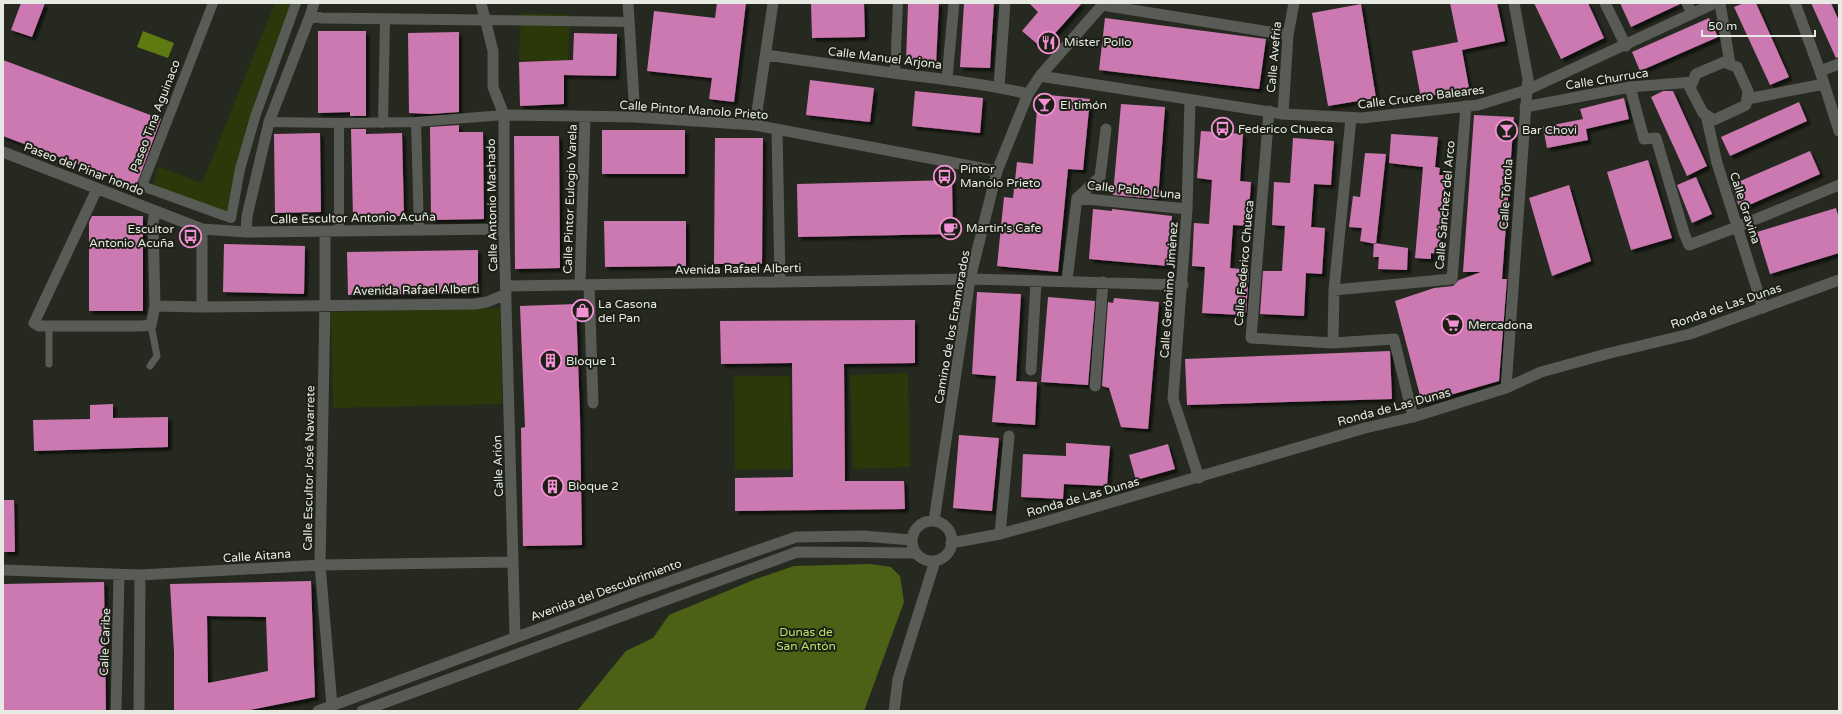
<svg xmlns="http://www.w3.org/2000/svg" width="1842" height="714" font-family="'Varela Round',sans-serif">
  <defs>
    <filter id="shadow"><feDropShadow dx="3.5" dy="3.5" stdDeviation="1" flood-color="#0009"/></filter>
  </defs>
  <rect width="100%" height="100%" fill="#26291f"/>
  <path fill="#2b3809" d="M275 3H292L256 97 226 213 152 186 159 167 202 183Z
    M521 13 570 15 568 62 519 60Z
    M500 308 502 404 333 408 331 312Z
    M908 373 910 467 853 469 850 375Z
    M734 376H790L791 469 735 470Z"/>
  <path fill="#4d6116" d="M870 564 891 567 900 576 904 602 864 711H577L626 651 653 638 669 615 756 579 794 566Z"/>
  <path fill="#607a12" d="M143 31 174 43 168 58 137 47Z"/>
  <path fill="#cc78b1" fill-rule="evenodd" filter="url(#shadow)" d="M21 3H45L32 37 11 30Z
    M717 3H746L734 102 709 99 712 78 647 71 654 11 715 18Z
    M811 3H864L865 37 812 38Z
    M908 3H939L936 64 906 63Z
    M964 3H994L990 68 960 67Z
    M1029 3H1082L1042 48 1022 31 1038 12Z
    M1450 3H1497L1505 41 1462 50 1469 88 1421 98 1412 51 1458 42Z
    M1534 3H1588L1604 38 1561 59Z
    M1620 3H1680V4L1631 27Z
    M1744 3H1756L1789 77 1770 85 1734 7Z
    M1811 3H1831L1839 21V57L1836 58Z
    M1361 4 1376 98 1328 106 1312 13Z
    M1105 18 1266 39 1259 89 1099 70Z
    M1709 18 1718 37 1640 71 1632 52Z
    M318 31H366V116H350V112L318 113Z
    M459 32V112L430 114 409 113 408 33Z
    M574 33 617 34 616 76 564 75V104L520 106 519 62 573 60Z
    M3 60 161 119 136 186 3 136Z
    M810 80 874 88 870 122 806 115Z
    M915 91 983 98 980 133 912 126Z
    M1663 91H1673L1707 166 1687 176 1651 97Z
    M1038 94 1090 99 1083 170 1068 169 1058 272 997 266 1004 197 1013 198 1017 162 1033 164Z
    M1624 98 1629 119 1586 129 1588 140 1547 148 1543 127 1583 119 1580 109Z
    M1799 102 1807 121 1730 156 1721 137Z
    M1121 104 1165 107 1158 199 1113 195Z
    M1474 115 1514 117 1502 279H1507L1499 381 1422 403 1395 301 1434 288 1453 286 1459 280 1481 272H1463Z
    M459 125V132H483L484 219 431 220 430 127Z
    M351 129H366V134L402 133 404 216 353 217Z
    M602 130H685V174H602Z
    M1201 131 1243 134 1240 181 1251 182 1248 226 1233 225 1230 268 1249 270 1246 313H1242V315L1202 313 1205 267 1192 266 1194 223 1209 224 1212 180 1197 178Z
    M320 133 321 212 275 213 274 134Z
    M1391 134 1438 137 1435 167 1440 168 1439 175H1446L1439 254 1431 253V259L1415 258 1423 167 1389 163Z
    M514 136H559L560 268 515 269Z
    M715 138H763L762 264H714Z
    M1293 138 1334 141 1331 185 1314 184 1311 227 1325 228 1322 274 1306 273 1304 316 1260 314 1263 271H1282L1285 226 1272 225 1274 182 1290 183Z
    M1810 151 1820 174 1740 209 1731 185Z
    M1365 153 1386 154 1376 244 1360 241 1362 228 1349 227 1353 196 1360 197Z
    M1648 160 1672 238 1631 250 1607 172Z
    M1696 177 1712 214 1692 223 1677 185Z
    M952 180 953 234 798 237 797 184Z
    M1569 185 1591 261 1552 276 1529 198Z
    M1836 208 1839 219V253L1770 274 1757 232Z
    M1093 209 1112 211V209L1172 216 1168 266 1089 259Z
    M92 216H143V311H89V222Z
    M604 221H686V266L605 267Z
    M1374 243 1408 248 1407 270 1378 269 1379 257H1373Z
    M224 244 305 246 304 294 223 292Z
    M478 250V293L348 295 347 252Z
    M977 292 1021 294 1016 381 1037 382 1035 425 992 422 996 376 972 374Z
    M1048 297 1095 301 1088 385 1041 382Z
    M1114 298 1159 302 1148 429 1121 427 1109 388 1102 386 1108 302 1113 303Z
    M576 304 580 416 582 545 523 546 521 428 525 427 520 306Z
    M915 320V363L844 364 845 481H904L905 509 735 511V478L793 477 792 363 721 364 720 321Z
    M1390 351 1392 399 1187 405 1185 359Z
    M113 404V418L168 417V447L34 451 33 420 90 419V405Z
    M959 435 999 438 992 511 953 508Z
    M1066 443 1110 446 1107 486 1064 484 1063 499 1021 497 1023 454 1066 456Z
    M1168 444 1175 469 1136 480 1129 455Z
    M3 500H14L15 552H3Z
    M311 581 315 697 245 711H174V652L170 584ZM207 616 266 617 268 671 208 683Z
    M104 582 106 711H3V584Z"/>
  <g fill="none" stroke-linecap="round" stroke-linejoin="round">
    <path stroke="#595b56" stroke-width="7" d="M49 326V364
      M150 366 157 356 151 325"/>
    <path stroke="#595b56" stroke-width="10" d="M213 3 142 186 231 218 240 169 256 114 296 3
      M484 20 629 22
      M895 73 898 3
      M269 122 339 123 416 122 504 115
      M416 122 419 230
      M383 123 385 19
      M339 231V123"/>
    <path stroke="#595b56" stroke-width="11" d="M481 3 493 51V87L504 115V229L515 637
      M628 3 635 117
      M1605 3 1626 46
      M1687 3 1692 13
      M1720 3 1730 64
      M1795 3 1820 71 1839 131
      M1102 5 1288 35
      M310 16 322 18 484 20
      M766 55C809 61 851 67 893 73 939 79 983 83 1028 94
      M1724 62 1737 67 1748 91 1746 105 1714 120 1703 113 1690 88 1696 74Z
      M1820 71 1839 64
      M947 78 954 3
      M999 87 1005 3
      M1630 87 1644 139 1656 138 1684 233 1689 245 1737 227 1839 185
      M1747 99 1824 84
      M1190 100 1187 209 1173 399 1199 478
      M1525 107 1630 87 1693 82
      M1269 111 1251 338 1333 343 1394 339 1413 417
      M1283 114 1288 35 1294 3
      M504 115 635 117 755 125 997 171
      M1706 115 1717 163 1763 308
      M1351 118 1334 290 1452 279 1466 106
      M755 125 773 3
      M777 130 780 281
      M3 152 202 229 246 232 504 229
      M97 189 34 323 39 326H141L151 325 155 306
      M1077 198 1187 209
      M155 211 153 223 155 306 202 307V229
      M325 231V304L320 565 332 706
      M246 232 247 216 269 122 310 16 314 3
      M1067 280 1077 198 1100 177 1106 129
      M580 284 585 116
      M589 285 593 403
      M506 286 970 279 1183 285
      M202 307 475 304 487 302 506 294
      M1333 343 1334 290
      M1031 370 1036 281
      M1095 386 1103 282
      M1506 388 1527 90
      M1000 534 1009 436
      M3 570 140 575 320 565 513 562
      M116 711 119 574
      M139 711 140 575"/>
    <path stroke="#595b56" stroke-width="11" d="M1514 3 1528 79 1527 90
      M1040 76 1283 114 1362 118 1478 105 1527 90 1715 3
      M934 521 970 279 997 171 1028 94 1040 76 1104 3
      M912 541a20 20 0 1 1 40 0a20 20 0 1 1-40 0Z
      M951 543 1000 534 1037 524 1365 428 1413 417 1506 388 1541 372 1610 353 1690 334 1839 280
      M318 711 630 595 796 537 863 536 912 540
      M362 711 797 552 916 553
      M894 711 898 679 935 561"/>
  </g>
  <defs>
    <symbol id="restaurant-ring" viewBox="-11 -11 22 22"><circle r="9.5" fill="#1c2016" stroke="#f391d5" stroke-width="1.5"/><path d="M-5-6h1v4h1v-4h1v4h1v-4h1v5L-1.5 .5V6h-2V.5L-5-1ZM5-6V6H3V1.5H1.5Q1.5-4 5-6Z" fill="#f391d5"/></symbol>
    <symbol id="bar-ring" viewBox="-11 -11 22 22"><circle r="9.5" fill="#1c2016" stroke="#f391d5" stroke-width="1.5"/><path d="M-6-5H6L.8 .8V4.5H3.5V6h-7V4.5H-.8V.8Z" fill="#f391d5"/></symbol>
    <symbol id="bus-ring" viewBox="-11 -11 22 22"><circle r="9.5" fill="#1c2016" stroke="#f391d5" stroke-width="1.5"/><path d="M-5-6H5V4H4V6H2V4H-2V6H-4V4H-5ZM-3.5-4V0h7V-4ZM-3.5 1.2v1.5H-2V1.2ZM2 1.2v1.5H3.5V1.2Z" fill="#f391d5"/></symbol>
    <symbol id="cafe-ring" viewBox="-11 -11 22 22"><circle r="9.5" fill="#1c2016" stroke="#f391d5" stroke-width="1.5"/><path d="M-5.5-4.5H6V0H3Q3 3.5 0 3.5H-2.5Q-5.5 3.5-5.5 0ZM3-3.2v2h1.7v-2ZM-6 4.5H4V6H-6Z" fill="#f391d5"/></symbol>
    <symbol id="shop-ring" viewBox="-11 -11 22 22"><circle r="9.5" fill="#1c2016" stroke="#f391d5" stroke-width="1.5"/><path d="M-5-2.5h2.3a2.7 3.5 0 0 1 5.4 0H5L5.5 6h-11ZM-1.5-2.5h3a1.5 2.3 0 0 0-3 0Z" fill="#f391d5"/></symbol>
    <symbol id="supermarket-ring" viewBox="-11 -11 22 22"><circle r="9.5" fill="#1c2016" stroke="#f391d5" stroke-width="1.5"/><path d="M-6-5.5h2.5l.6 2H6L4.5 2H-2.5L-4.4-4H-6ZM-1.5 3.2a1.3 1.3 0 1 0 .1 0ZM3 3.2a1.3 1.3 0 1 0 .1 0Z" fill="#f391d5"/></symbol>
    <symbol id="building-ring" viewBox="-11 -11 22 22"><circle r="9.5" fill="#1c2016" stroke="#f391d5" stroke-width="1.5"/><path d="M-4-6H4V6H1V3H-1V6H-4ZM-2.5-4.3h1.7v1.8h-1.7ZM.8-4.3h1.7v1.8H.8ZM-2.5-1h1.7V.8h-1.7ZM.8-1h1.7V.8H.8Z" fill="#f391d5"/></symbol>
  </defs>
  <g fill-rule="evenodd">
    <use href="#restaurant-ring" x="1036" y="30" width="25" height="25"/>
    <use href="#bar-ring" x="1032" y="92" width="25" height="25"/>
    <use href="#bus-ring" x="1210" y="116" width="25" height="25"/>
    <use href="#bar-ring" x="1494" y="118" width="25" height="25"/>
    <use href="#bus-ring" x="932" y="164" width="25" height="25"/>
    <use href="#cafe-ring" x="938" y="216" width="25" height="25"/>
    <use href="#bus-ring" x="178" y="224" width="25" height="25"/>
    <use href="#shop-ring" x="570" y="298" width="25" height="25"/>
    <use href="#supermarket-ring" x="1440" y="312" width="25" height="25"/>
    <use href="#building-ring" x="538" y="348" width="25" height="25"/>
    <use href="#building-ring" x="540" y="474" width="25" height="25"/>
  </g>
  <g text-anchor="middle" stroke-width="4" stroke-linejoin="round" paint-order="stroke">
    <g font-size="12" fill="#e7eae3" stroke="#1c2016" text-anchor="start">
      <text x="1064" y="46">Mister Pollo</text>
      <text x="1060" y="109">El timón</text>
      <text x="1238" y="133">Federico Chueca</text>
      <text x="1522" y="134">Bar Chovi</text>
      <text x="960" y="173">Pintor<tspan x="960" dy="14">Manolo Prieto</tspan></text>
      <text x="966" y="232">Martin's Cafe</text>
      <text x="174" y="233" text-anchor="end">Escultor<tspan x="174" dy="14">Antonio Acuña</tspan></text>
      <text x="598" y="308">La Casona<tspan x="598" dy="14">del Pan</tspan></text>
      <text x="1468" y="329">Mercadona</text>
      <text x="566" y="365">Bloque 1</text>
      <text x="568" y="490">Bloque 2</text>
    </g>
    <g font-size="12" fill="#e7eae3" stroke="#1c2016">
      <text transform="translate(1274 57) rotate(-85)" y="4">Calle Avefria</text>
      <text transform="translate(885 58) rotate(7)" y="4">Calle Manuel Arjona</text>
      <text transform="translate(1607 79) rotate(-9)" y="4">Calle Churruca</text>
      <text transform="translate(1421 97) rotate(-7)" y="4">Calle Crucero Baleares</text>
      <text transform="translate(694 110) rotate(4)" y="4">Calle Pintor Manolo Prieto</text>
      <text transform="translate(155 116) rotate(-69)" y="4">Paseo Tina Aguinaco</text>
      <text transform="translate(84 169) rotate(21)" y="4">Paseo del Pinar hondo</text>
      <text transform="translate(1134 190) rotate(6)" y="4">Calle Pablo Luna</text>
      <text transform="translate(1506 194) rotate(-86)" y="4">Calle Tórtola</text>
      <text transform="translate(570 199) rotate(-88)" y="4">Calle Pintor Eulogio Varela</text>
      <text transform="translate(492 205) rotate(-91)" y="4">Calle Antonio Machado</text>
      <text transform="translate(1445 205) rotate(-85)" y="4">Calle Sánchez del Arco</text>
      <text transform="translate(1745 208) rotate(72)" y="4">Calle Gravina</text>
      <text transform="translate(353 218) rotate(-1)" y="4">Calle Escultor Antonio Acuña</text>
      <text transform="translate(1244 263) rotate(-85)" y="4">Calle Federico Chueca</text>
      <text transform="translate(738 269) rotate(-1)" y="4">Avenida Rafael Alberti</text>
      <text transform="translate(416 290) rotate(-1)" y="4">Avenida Rafael Alberti</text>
      <text transform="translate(1169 290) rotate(-86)" y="4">Calle Gerónimo Jiménez</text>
      <text transform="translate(1726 306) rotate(-19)" y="4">Ronda de Las Dunas</text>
      <text transform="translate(952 327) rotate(-80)" y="4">Camino de los Enamorados</text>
      <text transform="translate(1394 407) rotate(-15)" y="4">Ronda de Las Dunas</text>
      <text transform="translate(498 466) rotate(-92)" y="4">Calle Arión</text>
      <text transform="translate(309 468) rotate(-89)" y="4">Calle Escultor José Navarrete</text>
      <text transform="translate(1083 497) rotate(-16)" y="4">Ronda de Las Dunas</text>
      <text transform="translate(257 556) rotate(-4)" y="4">Calle Aitana</text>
      <text transform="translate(606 590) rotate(-20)" y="4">Avenida del Descubrimiento</text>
      <text transform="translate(105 642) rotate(-88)" y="4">Calle Caribe</text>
    </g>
    <g font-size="12" fill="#bbe165" stroke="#1c2016">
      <text x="806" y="636">Dunas de<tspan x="806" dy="14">San Antón</tspan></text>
    </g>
  </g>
  <rect width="1842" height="714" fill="none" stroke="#e7eae3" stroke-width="8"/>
  <path d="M1702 30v6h113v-6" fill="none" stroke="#e7eae3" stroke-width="2"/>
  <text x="1708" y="30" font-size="12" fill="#e7eae3" stroke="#1c2016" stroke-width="3" paint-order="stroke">50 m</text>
</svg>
